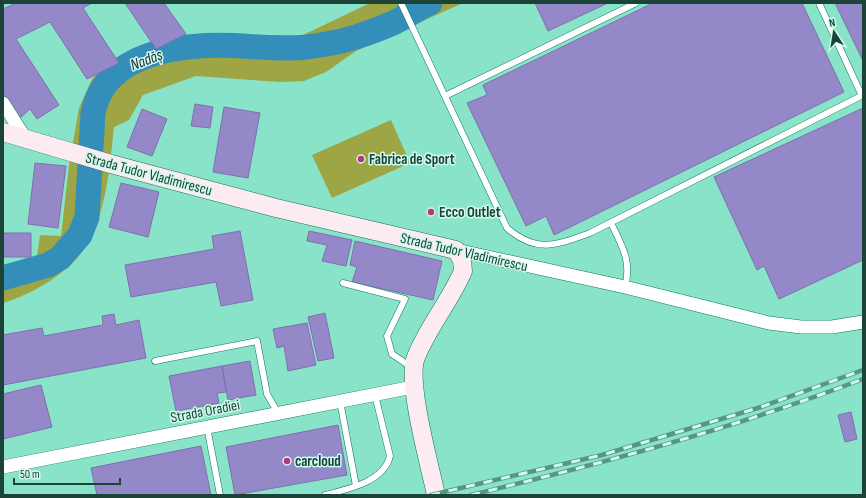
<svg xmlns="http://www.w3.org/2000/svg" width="866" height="498" font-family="'Sofia Sans Condensed',sans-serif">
  <rect width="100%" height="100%" fill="#89e3c9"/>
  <path fill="#9da544" d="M370 3H463L356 51 326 72 304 81 280 82 196 76 143 95 129 120 114 127C110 164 107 206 90 239 74 271 35 293 3 303V265L17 263 37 256 40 235 61 236 69 166 79 108 92 79 107 62 135 49 162 41 239 35H303Z
    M391 120 410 163 332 198 312 155Z"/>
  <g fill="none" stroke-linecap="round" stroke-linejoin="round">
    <path stroke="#338eb9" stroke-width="25" d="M3 278 48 265 60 258 80 235 87 217 93 113C102 64 155 49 199 46 230 43 262 49 293 48 304 48 315 46 326 44 349 41 372 32 393 23 406 17 417 9 430 3"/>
  </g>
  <path fill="#9588c8" stroke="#7e70ae" d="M16 3H92L83 8 119 63 87 79 50 22 16 39 59 105 37 119 30 109 19 119 3 93V9Z
    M125 3H164L186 34 156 49Z
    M535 3H608L548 31Z
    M653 3H802L844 92 554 235 546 216 526 226 467 103 487 95 483 85Z
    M835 3H863V61Z
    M195 104 213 107 210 128 191 126Z
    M224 107 260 113 248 178 213 172Z
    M863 108V260L779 299 764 266 757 270 714 177Z
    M142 109 167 119 152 156 127 147Z
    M35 163 66 166 58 228 28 224Z
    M121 183 159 192 148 237 109 227Z
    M240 231 253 300 221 306 216 282 131 297 125 265 214 249 212 236Z
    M309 231 352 240 346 266 322 261 327 245 307 241Z
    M3 233H31V257H3Z
    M355 241 442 261 433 300 352 282 357 267 350 265Z
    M325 313 334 358 318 361 308 317Z
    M114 314 116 325 139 320 146 358 3 385V335L42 328 44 336 103 325 102 316Z
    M307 323 316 365 288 371 284 346 277 348 273 329Z
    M250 361 256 395 228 400 222 366Z
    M222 366 226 392 217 393 219 403 176 411 169 376Z
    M41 385 52 427 3 439V394Z
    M851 412 857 439 845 442 838 415Z
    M338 425 347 475 235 495 226 447Z
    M201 446 211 495H97L91 468Z"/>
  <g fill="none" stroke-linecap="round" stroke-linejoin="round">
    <defs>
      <path id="service" d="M401 3 507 228C537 254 557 245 590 233L863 95
        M819 3 862 96
        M445 96 636 3
        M611 223C622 246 632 261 625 287
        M343 283 405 299 387 336 392 354 411 367
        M155 361 257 341 267 394 278 413
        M340 401 356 486
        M207 427 220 495
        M325 495C348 489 384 482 390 456L375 395"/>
      <path id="minor" d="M3 103 27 141
        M456 250 625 287 769 323 801 327H832L863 322
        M3 467 413 387"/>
      <path id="secondary" d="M3 132 111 164 276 208 456 250 462 260 463 271C450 301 428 327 416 357 406 381 430 466 436 495"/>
    </defs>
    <use href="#service" stroke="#0b7861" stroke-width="7"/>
    <use href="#minor" stroke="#0b7861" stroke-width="14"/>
    <use href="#secondary" stroke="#0b7861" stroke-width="19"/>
    <use href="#service" stroke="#fff" stroke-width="6"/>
    <use href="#minor" stroke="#fff" stroke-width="13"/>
    <use href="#secondary" stroke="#fdebf2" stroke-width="18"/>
    <defs>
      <path id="rail" d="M431 495 602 455 761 407 863 370
        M471 495C604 463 735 428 863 379"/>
    </defs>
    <use href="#rail" stroke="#559784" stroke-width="4.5"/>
    <use href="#rail" stroke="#cffaec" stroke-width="3" stroke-dasharray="9" stroke-linecap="butt"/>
  </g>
  <g fill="#ba3579" stroke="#cffaec" stroke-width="1.5">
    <circle cx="361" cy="159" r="4"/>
    <circle cx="431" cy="212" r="4"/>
    <circle cx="287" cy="461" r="4"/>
  </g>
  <g text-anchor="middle" stroke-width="3" stroke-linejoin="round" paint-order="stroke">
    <g font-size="15" font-weight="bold" fill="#1c4338" stroke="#cffaec" text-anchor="start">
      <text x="369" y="164">Fabrica de Sport</text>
      <text x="439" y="217">Ecco Outlet</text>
      <text x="295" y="466">carcloud</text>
    </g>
    <g font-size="15" fill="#1c4338" stroke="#cffaec">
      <text transform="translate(149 174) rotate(15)" y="5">Strada Tudor Vladimirescu</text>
      <text transform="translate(464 252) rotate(13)" y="5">Strada Tudor Vladimirescu</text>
      <text transform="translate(205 411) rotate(-11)" y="5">Strada Oradiei</text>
    </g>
    <g font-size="16" font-style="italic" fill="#192d37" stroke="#cffaec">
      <text transform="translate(146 59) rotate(-21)" y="6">Nadăș</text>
    </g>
  </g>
  <rect width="866" height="498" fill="none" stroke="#1c4338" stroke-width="8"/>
  <g transform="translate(834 32) rotate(348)" stroke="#cffaec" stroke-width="3" paint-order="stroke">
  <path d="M0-3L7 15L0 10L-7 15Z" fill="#1c4338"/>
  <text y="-6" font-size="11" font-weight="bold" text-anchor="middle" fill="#1c4338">N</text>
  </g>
  <path d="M14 478v6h106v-6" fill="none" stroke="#1c4338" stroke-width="2"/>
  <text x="20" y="478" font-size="12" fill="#1c4338" stroke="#cffaec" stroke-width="3" paint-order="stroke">50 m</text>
</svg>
